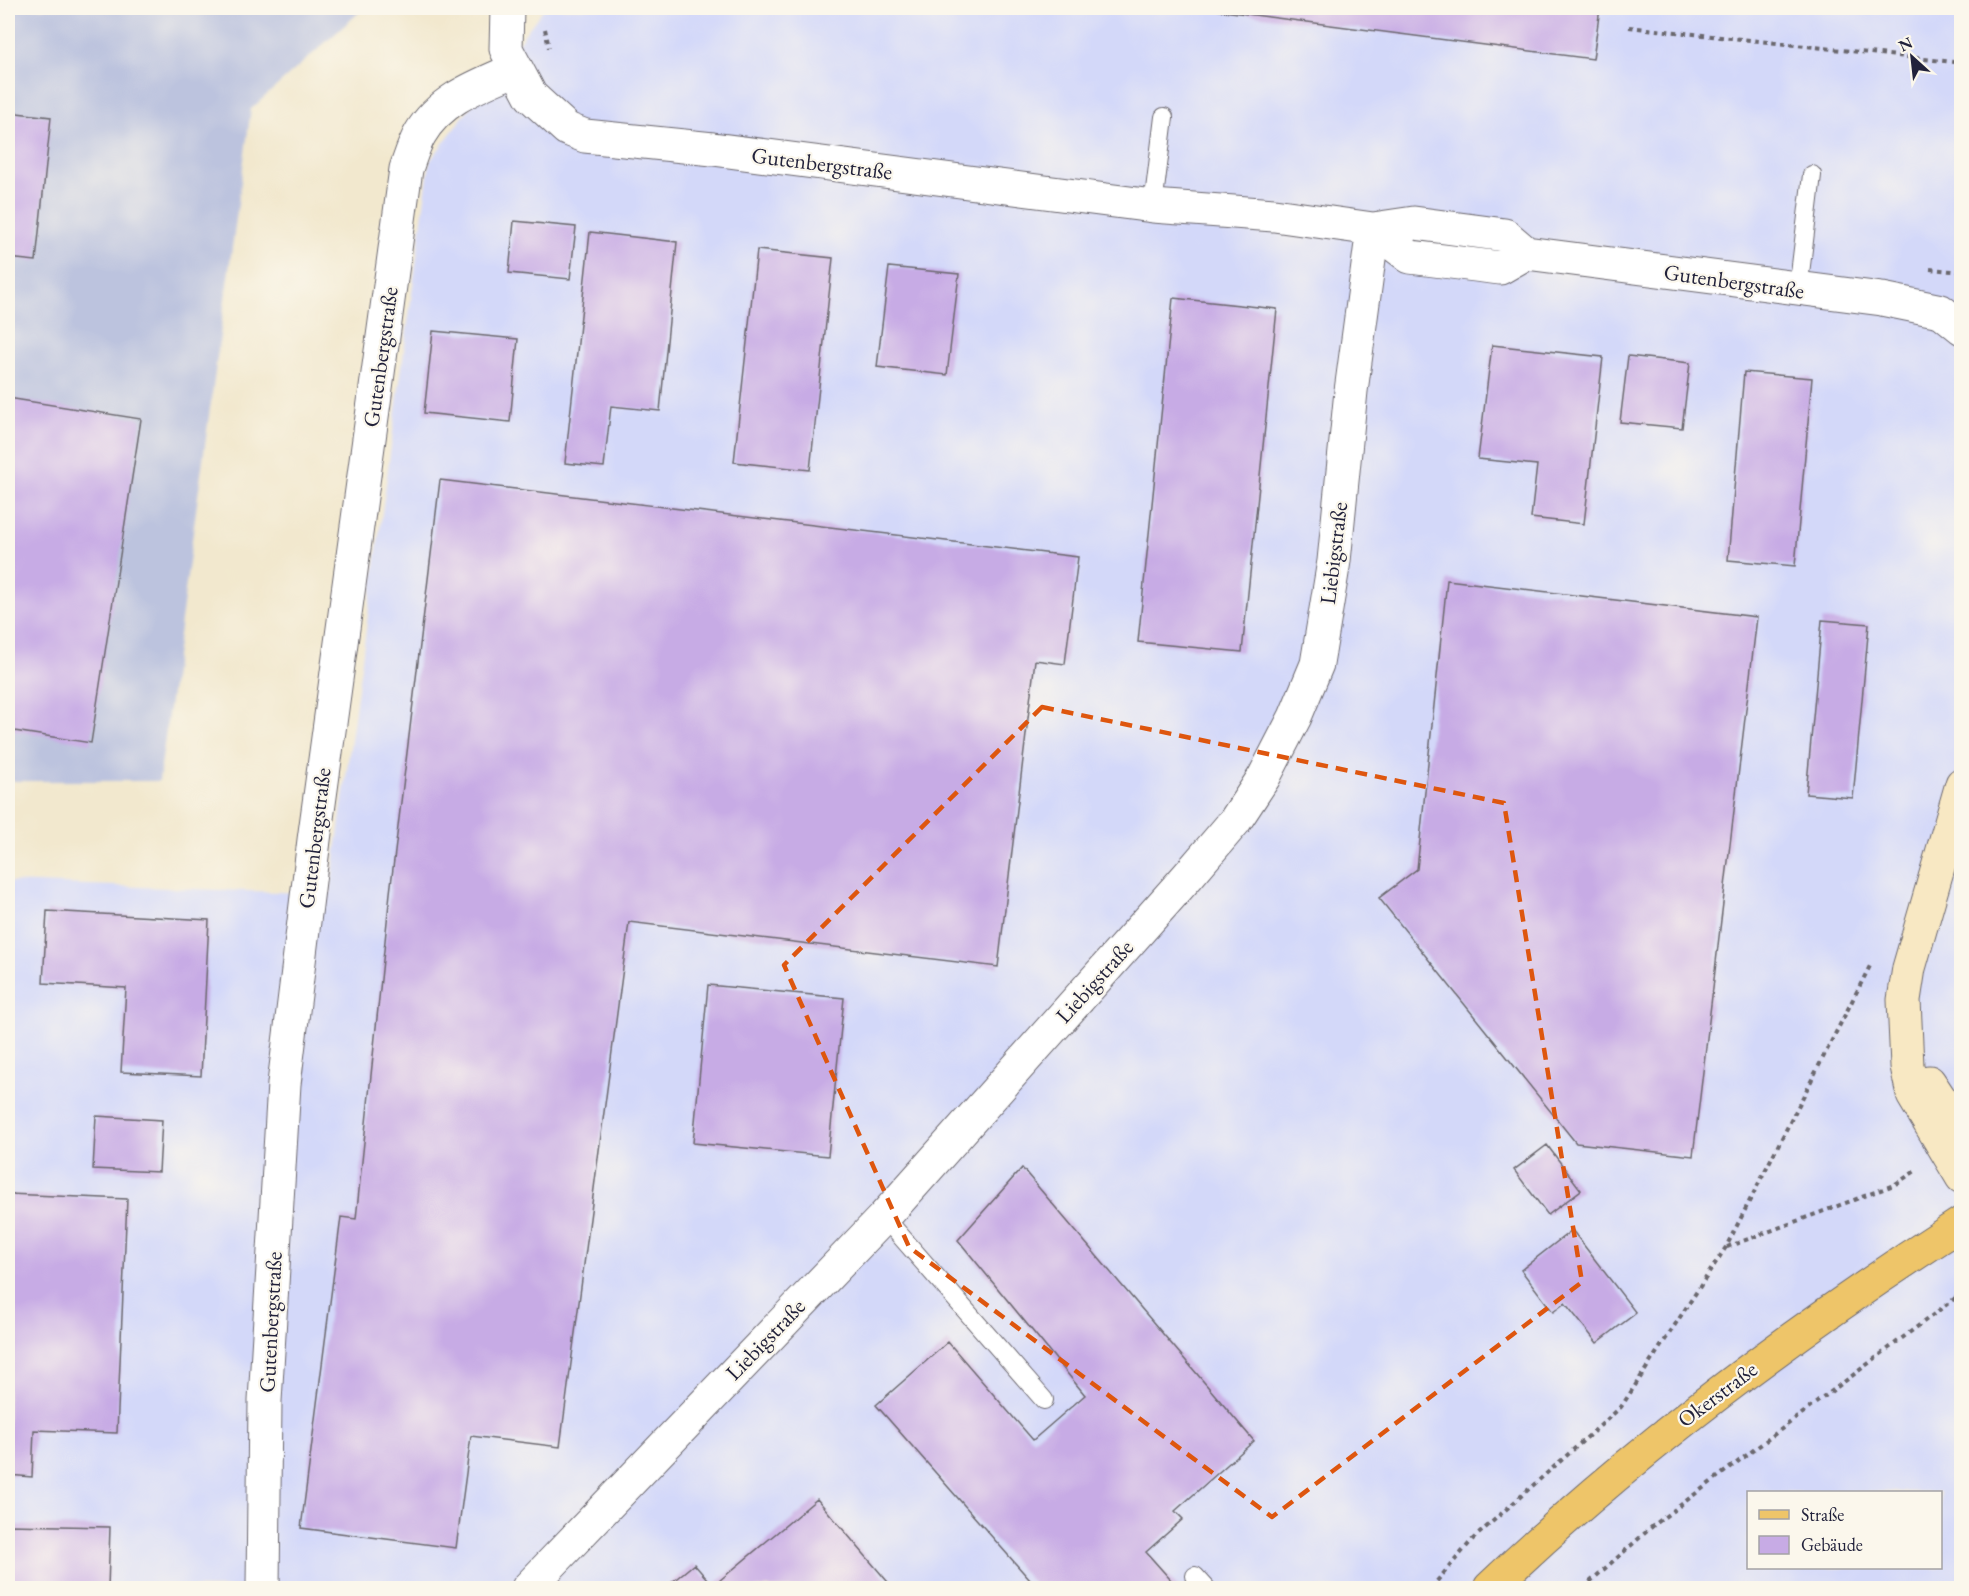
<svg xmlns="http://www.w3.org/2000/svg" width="1969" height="1596" font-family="'EB Garamond',serif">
  <rect width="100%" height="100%" fill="#fbf7ec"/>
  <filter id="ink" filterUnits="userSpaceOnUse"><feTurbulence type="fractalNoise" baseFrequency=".0167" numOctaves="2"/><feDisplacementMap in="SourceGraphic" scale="12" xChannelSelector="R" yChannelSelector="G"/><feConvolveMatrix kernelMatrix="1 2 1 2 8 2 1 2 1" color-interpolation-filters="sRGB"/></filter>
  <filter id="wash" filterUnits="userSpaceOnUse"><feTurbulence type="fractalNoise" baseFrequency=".008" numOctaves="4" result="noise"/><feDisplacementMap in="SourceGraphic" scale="24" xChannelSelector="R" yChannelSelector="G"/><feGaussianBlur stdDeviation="1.35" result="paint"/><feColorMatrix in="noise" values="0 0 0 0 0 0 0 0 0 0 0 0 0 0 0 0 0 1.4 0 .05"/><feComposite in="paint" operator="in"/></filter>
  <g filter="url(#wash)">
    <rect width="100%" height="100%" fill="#f2e8ce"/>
    <path fill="#d3d8f9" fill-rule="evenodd" d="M544 8H1961V1588H8V882L330 894 430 161ZM1748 1492H1940V1568H1748Z"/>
    <path fill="#bcc3de" d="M8 8H364L251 109 159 781H8Z"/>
    <g id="blocks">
      <path fill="#c7abe5" d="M1200 8H1600L1593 59Z
        M8 112 51 117 36 261 8 258Z
        M514 221 576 227 570 279 509 273Z
        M590 232 677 242 660 411 611 406 604 467 565 463Z
        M757 250 833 258 810 470 734 462Z
        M889 267 959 274 947 375 877 367Z
        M1173 298 1277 309 1242 652 1138 642Z
        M433 331 518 339 510 422 424 413Z
        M1492 345 1603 357 1584 524 1531 518 1537 465 1478 459Z
        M1628 356 1690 363 1682 428 1620 422Z
        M1744 372 1812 378 1795 566 1728 560Z
        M8 398 141 419 91 743 8 730Z
        M440 480 1078 557 1065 664 1035 660 998 967 629 922 560 1447 471 1436 456 1548 301 1528 341 1217 356 1219 390 893Z
        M1447 580 1757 617 1693 1156 1576 1143 1379 898 1417 869Z
        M1822 620 1869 624 1853 798 1806 794Z
        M47 911 209 920 201 1076 121 1072 126 988 43 983Z
        M708 985 844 998 828 1156 693 1143Z
        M96 1116 162 1120 159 1172 93 1169Z
        M1547 1145 1581 1190 1548 1215 1514 1170Z
        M1022 1168 1254 1441 1175 1511 1183 1519 1146 1552 1178 1588H1037L876 1405 948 1342 1033 1440 1085 1395 958 1240Z
        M8 1194 127 1199 117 1433 34 1430 32 1477 8 1475Z
        M1572 1230 1636 1313 1597 1343 1565 1303 1553 1312 1521 1270Z
        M817 1499 893 1588H665L694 1564 713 1586Z
        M8 1525 110 1527 108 1588H8Z"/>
    </g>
  </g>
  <g filter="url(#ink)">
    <use href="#blocks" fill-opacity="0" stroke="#6b676e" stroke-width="1.5"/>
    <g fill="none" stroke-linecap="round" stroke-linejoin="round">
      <defs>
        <path id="service" d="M1153 206 1164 117
          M1798 290 1812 175
          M884 1217 1044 1400
          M1195 1576 1206 1588"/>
        <path id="minor" d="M507 8 506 49 531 96 567 129 585 136 713 149 1153 206 1274 215 1373 229 1414 223 1505 235 1526 253 1882 299 1941 311 1962 328
          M1373 229 1410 257 1500 268 1526 253
          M263 1588 265 1401 284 1084 314 840 406 169C410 158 414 144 420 134 441 98 480 85 516 69
          M528 1588 884 1217 1188 876 1235 821 1264 777 1295 717 1317 664 1334 561 1351 391 1373 229"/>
        <path id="secondary" d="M1962 784 1909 968 1904 1000 1907 1066 1913 1095 1962 1177
          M1929 1082 1962 1132"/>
        <path id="primary" d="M1490 1588C1634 1450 1794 1331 1962 1223"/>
      </defs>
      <use href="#service" stroke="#6b676e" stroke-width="20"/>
      <use href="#minor" stroke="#6b676e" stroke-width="35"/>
      <use href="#secondary" stroke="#6b676e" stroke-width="35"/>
      <use href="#primary" stroke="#6b676e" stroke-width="35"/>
      <path stroke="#6b676e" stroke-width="4" stroke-dasharray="4.5 4.5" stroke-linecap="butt" d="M1629 27 1962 63
        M545 29 549 48
        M1930 269 1962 272
        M1727 1247 1894 1185 1917 1170
        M1431 1588 1473 1539 1621 1407 1726 1247 1870 966
        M1583 1588 1654 1525 1962 1293"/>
      <use href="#service" stroke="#fff" stroke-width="18"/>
      <use href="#minor" stroke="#fff" stroke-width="33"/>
      <use href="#secondary" stroke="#f8e8c3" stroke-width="33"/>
      <use href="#primary" stroke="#eec569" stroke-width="33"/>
    </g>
  </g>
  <path fill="none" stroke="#de560e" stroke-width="4.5" stroke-dasharray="12 8" stroke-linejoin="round" d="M1042 707 1504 803 1582 1282 1272 1517 909 1247 784 965Z"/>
  <g text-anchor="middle" stroke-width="4.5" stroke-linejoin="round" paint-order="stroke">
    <g font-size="22" fill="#22223b" stroke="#fbf7ec">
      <text transform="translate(822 163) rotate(7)" y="8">Gutenbergstraße</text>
      <text transform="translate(1734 281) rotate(8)" y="8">Gutenbergstraße</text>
      <text transform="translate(380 357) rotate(-82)" y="8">Gutenbergstraße</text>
      <text transform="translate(1333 553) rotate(-83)" y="8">Liebigstraße</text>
      <text transform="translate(314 838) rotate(-83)" y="8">Gutenbergstraße</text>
      <text transform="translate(1094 981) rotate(-48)" y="8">Liebigstraße</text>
      <text transform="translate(270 1322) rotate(-87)" y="8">Gutenbergstraße</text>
      <text transform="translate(765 1339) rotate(-46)" y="8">Liebigstraße</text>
      <text transform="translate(1717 1394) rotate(-37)" y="8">Okerstraße</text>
    </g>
  </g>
  <rect width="1969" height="1596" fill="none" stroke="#fbf7ec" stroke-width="30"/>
  <rect x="1747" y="1491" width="195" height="78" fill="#fbf7ec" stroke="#a4a2a5" stroke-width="1.5"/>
  <rect x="1759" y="1510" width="30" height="9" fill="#eec569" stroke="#a4a2a5" stroke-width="1.5"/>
  <text x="1801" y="1521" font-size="18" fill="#22223b">Straße</text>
  <rect x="1759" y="1536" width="30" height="18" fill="#c7abe5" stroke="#a4a2a5" stroke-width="1.5"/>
  <text x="1801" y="1551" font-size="18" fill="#22223b">Gebäude</text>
  <g transform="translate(1912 57) rotate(333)" stroke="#fbf7ec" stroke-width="4.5" paint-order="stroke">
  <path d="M0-4.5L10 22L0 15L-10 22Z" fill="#22223b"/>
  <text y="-9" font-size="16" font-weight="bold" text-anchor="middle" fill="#22223b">N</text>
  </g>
</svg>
